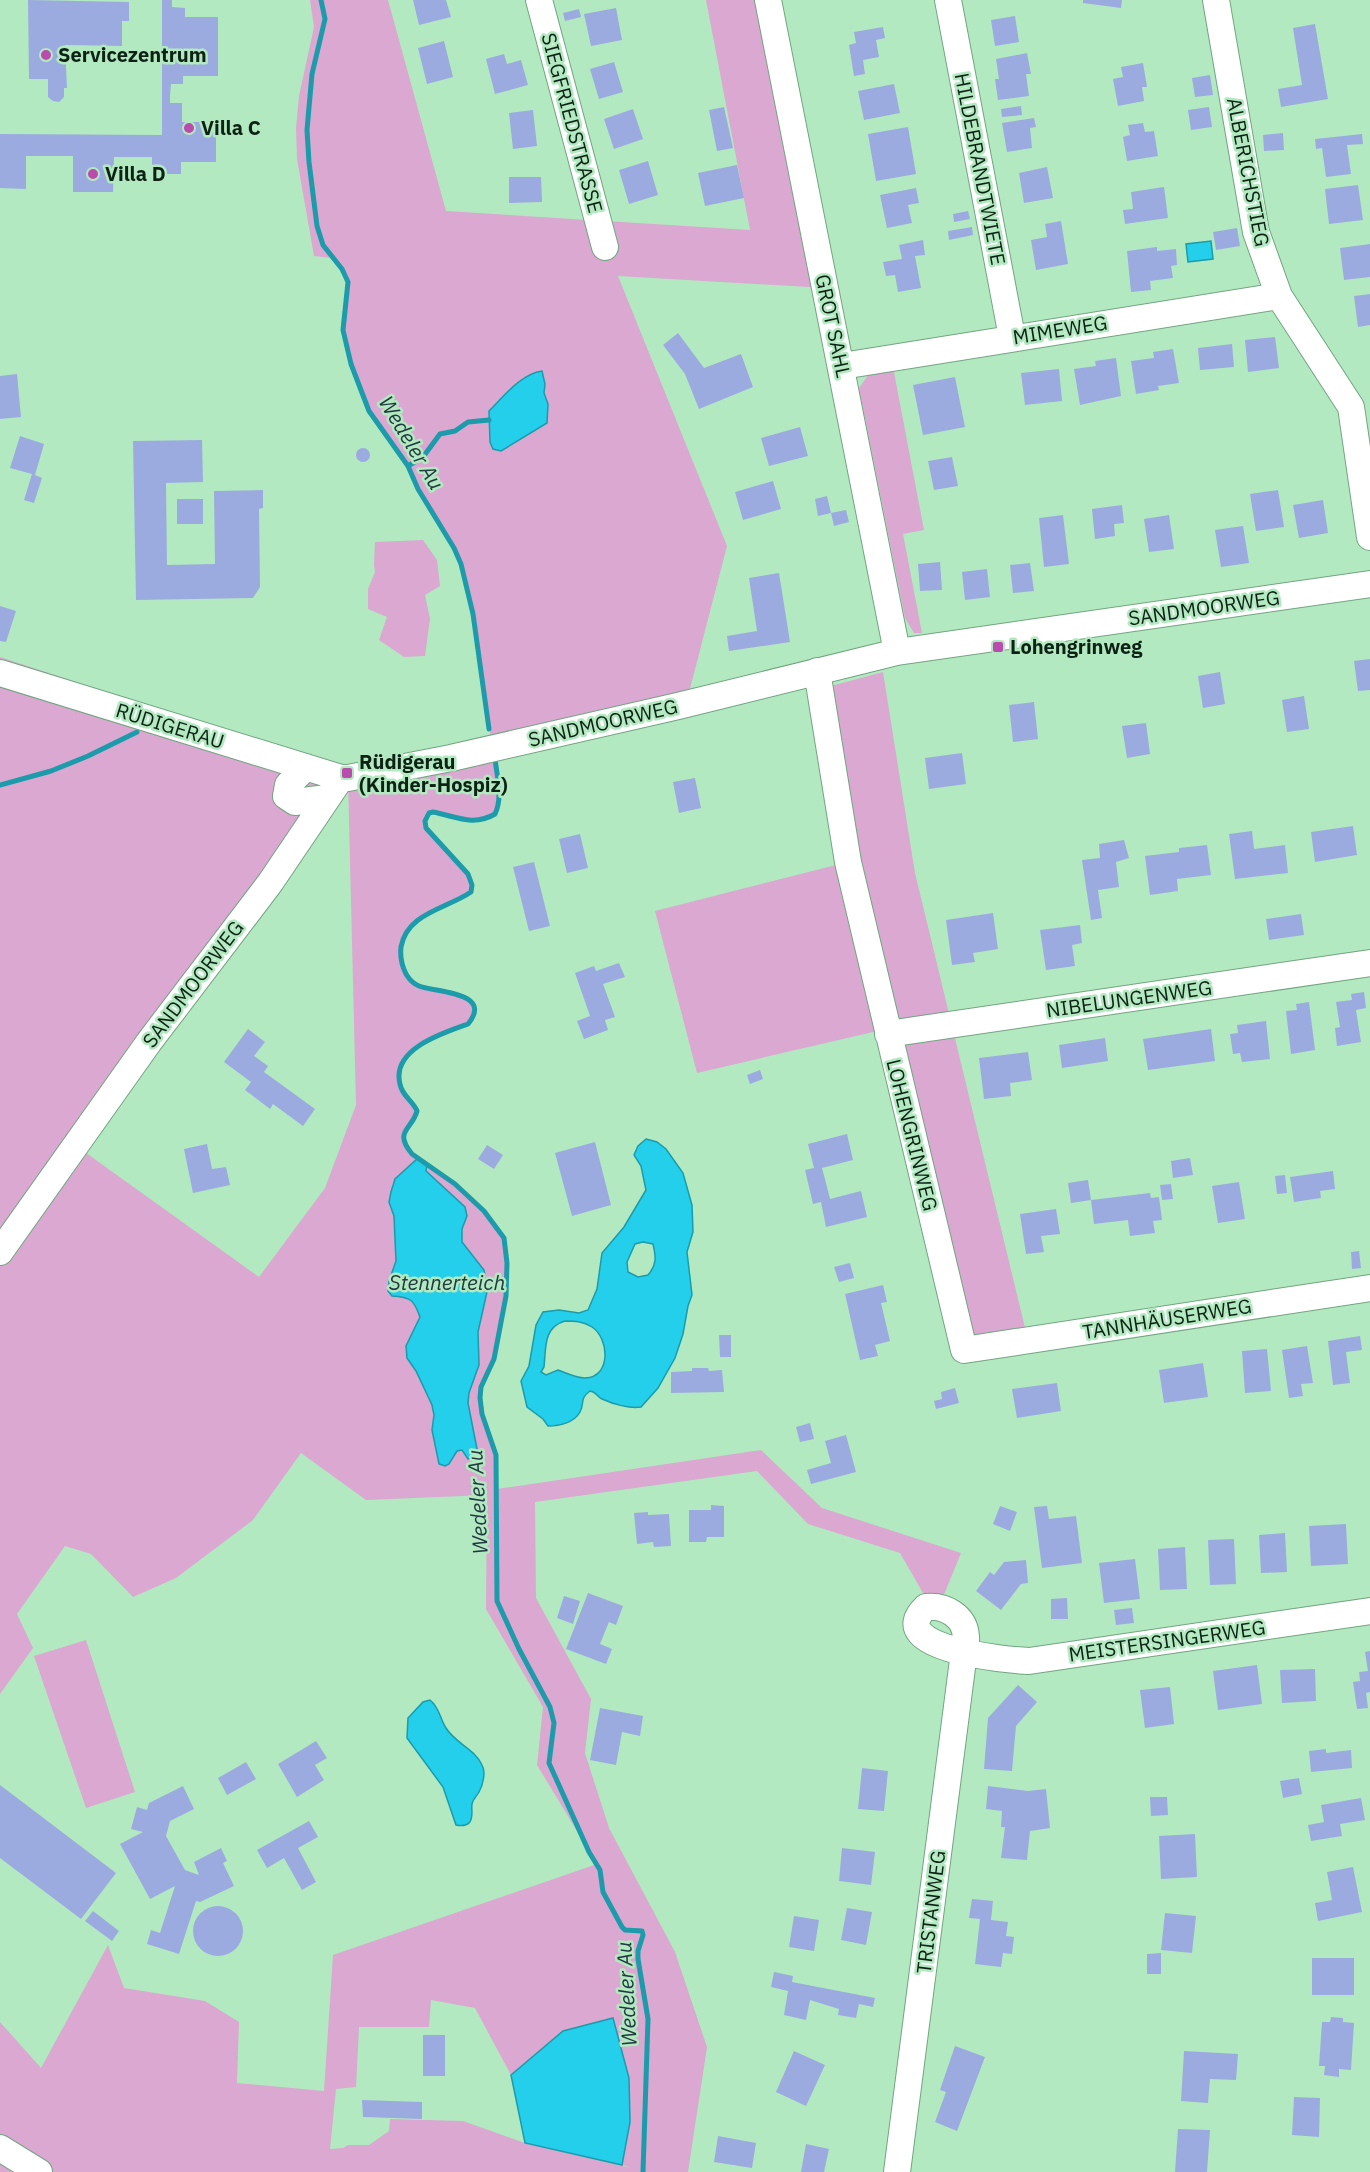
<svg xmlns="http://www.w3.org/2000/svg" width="1370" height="2172" font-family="'IBM Plex Sans',sans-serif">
  <rect width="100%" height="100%" fill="#b3e9c1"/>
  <path fill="#daa8d1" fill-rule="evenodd" d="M310 0H388L446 211 750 230 706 0H767L825 288 618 276 727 546 685 708 495 759C497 776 503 798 495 814 479 822 464 822 447 816 440 814 436 812 428 813L425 821 426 828 468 874 472 885 471 892C443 911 389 918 402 965 405 975 412 985 423 988 442 993 458 989 473 1006L472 1016 468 1024C443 1033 391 1049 400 1084 403 1096 413 1101 417 1111 415 1121 405 1125 404 1134 402 1159 438 1170 454 1183 468 1194 497 1220 503 1236 514 1265 502 1328 494 1357 491 1369 482 1379 481 1391 478 1413 489 1428 495 1448 499 1461 497 1476 497 1489L761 1450 822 1508 961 1553 943 1597 923 1593 900 1553 808 1524 757 1471 535 1502 536 1598 591 1699 585 1753 609 1828 675 1952 707 2047 688 2172H0V2022L41 2068 108 1945 124 1988 205 2001 239 2022 237 2083 324 2091 333 1955 597 1864 537 1765 543 1707 486 1609 487 1495 366 1500 301 1453 253 1520 176 1578 133 1597 91 1554 65 1546 17 1614 33 1648 0 1694V657L344 770 491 749 489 717 473 614 461 564 454 548 418 489 410 469 369 411 351 364 343 330 348 282 342 269 332 258 314 256 297 159 296 128 299 96 314 27ZM545 384 544 393 548 404 489 433V411L512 388ZM348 779 356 1105 325 1188 259 1277 75 1145ZM431 2000 475 2008 511 2075 563 2031 630 2122 622 2165 631 2168 525 2143 463 2121 390 2119 389 2131 369 2145H348L343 2148 330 2149 336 2089 356 2087 359 2027H429Z
    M893 367 924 530 903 534 922 633H914L905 618 859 388 871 371Z
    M423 540 437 560 440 586 425 595 430 619 425 656 404 657 379 640 387 617 368 609V589L375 572 374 565 375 542Z
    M883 672 915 873 1028 1340 964 1350 886 1029 697 1073 655 911 848 862 820 689Z
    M86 1640 135 1792 86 1808 34 1656Z"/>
  <path fill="#23cfeb" stroke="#1c9baa" stroke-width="1.5" fill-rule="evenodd" d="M1211 241 1213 259 1188 262 1186 244Z
    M542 371 545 384 544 393 548 404 547 423 501 451 493 449 490 442 489 411C504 396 521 374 542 371Z
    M646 1139 657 1142 666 1149 683 1173 692 1205 693 1232 687 1252 692 1295 688 1306 683 1334 675 1358 658 1388 641 1407C630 1409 613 1404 602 1399 596 1396 597 1392 590 1391 579 1399 585 1403 580 1412 574 1423 559 1426 548 1426L543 1419 527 1407 521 1381 529 1366 536 1325 543 1312 559 1310 579 1313 588 1310 597 1289 602 1253 624 1227 646 1190 641 1166 634 1155 638 1146ZM643 1242 653 1244C656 1257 657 1265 648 1275L638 1277 628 1272 627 1262 635 1244ZM565 1321C574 1321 583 1321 592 1327 609 1338 612 1377 585 1378 576 1378 566 1373 558 1370L546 1375 541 1372 544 1367C546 1349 543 1327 565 1321Z
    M417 1159 427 1165 426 1171 465 1207 467 1216 462 1229V1242L484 1270 486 1282 487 1292 478 1332 479 1365 469 1393 468 1403 478 1454 476 1458 468 1459 462 1450 457 1451 449 1464 445 1466 439 1464 432 1430 434 1415 432 1405 416 1371 407 1358 406 1346 420 1317C414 1300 411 1297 392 1296L388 1291 389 1281 396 1261 394 1216 389 1202 391 1192 395 1179Z
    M430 1700C440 1708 440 1719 446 1728 455 1743 475 1749 482 1765 486 1772 483 1785 479 1792 476 1797 473 1799 472 1804 471 1810 474 1818 469 1823 466 1826 461 1826 456 1825L443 1787 407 1738 408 1718 423 1702Z
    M613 2018 629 2078 630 2122 622 2165 525 2143 511 2075 563 2031Z"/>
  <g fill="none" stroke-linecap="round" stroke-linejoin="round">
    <path stroke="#1c9baa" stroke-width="5" d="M321 0 325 19 312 74 307 130 309 162 317 226 323 245 342 269 348 282 343 330 351 364 369 411 408 466 418 489 454 548 461 564 473 614 489 729
      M408 466 423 457 440 434 455 431 468 422 489 420
      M495 759C497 776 503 798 495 814 473 827 455 816 433 812L429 813 425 821 426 828 468 874 472 885 471 892C446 909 407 913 401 947 400 956 402 966 406 974 409 979 414 984 419 986 432 992 495 991 468 1024 443 1033 391 1049 400 1084 402 1096 413 1101 417 1111 412 1130 393 1131 412 1154L455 1184 484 1211 504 1238 507 1263 506 1296 494 1359 481 1387 480 1398 482 1414 496 1455 497 1601 519 1649 550 1707 554 1723 549 1763 589 1852 600 1870 603 1892 622 1927 625 1930 642 1931 643 1935 638 1951V1959L648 2019 643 2172
      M0 785 51 771 88 756 137 732"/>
  </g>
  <path fill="#9cabdf" d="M28 0 129 2V21H122V46L65 45 67 88H64V97L59 102 53 101 48 97V79H29Z
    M162 0H172V7L185 8V17H218V76H183V84H171L170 95V103H182V122H216V162H181V174H152V157H114L113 192H73V156H26V189L0 188V134L162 135Z
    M413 0H446L451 17 419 25Z
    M1083 0H1122L1121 8 1083 3Z
    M616 8 622 40 591 46 584 14Z
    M579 9 581 17 565 21 563 13Z
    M1015 16 1019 42 995 46 991 20Z
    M1315 24 1328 99 1281 107 1278 89 1302 85 1293 28Z
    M883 27 885 38 876 40 879 57 863 60 865 74 854 76 849 45 856 43 854 32Z
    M444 41 453 77 427 84 418 48Z
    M1027 53 1031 74H1026L1029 96 998 100 995 79H999L996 59Z
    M504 54 507 64 521 60 528 85 495 94 486 59Z
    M614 62 623 92 599 99 590 69Z
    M1143 63 1147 87H1142L1144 101 1118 106 1113 79 1123 77 1121 67Z
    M1210 75 1213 95 1195 97 1192 78Z
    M894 84 900 113 864 120 858 91Z
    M1021 106 1022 115 1002 117 1001 109Z
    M724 107 733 148 717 151 709 110Z
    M1209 107 1212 127 1191 130 1188 110Z
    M633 109 643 139 614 149 604 119Z
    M533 110 537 146 513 149 509 113Z
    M1034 118 1036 127 1030 128 1032 148 1007 152 1002 123Z
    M1143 123 1145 132 1154 131 1158 156 1127 161 1123 137 1130 135 1128 125Z
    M908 127 916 174 876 181 868 134Z
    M1283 133 1284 150 1264 151 1263 135Z
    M1362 134 1363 144 1347 145 1351 174 1326 177 1322 148 1316 149 1315 139Z
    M648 161 658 195 629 204 619 170Z
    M737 165 744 198 705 206 698 173Z
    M1047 167 1053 198 1024 203 1019 173Z
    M509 177H541L542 202 509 203Z
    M1358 185 1363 220 1329 224 1325 189Z
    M1164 187 1168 218 1125 224 1123 210 1133 209 1131 192Z
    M916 188 919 203 908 205 912 223 887 228 880 195Z
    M968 211 970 219 954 222 953 214Z
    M1061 221 1068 264 1036 270 1031 240 1047 237 1045 224Z
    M972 227 973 235 949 240 948 231Z
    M1237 228 1240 246 1216 250 1213 232Z
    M923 240 925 255 915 256 921 288 898 292 895 275 886 276 883 262 902 259 899 245Z
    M1370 244V277L1344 280 1340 248Z
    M1157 247V251L1176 249 1177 265 1171 266 1173 278 1150 281 1151 290 1131 292 1127 251Z
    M1370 294V325L1358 327 1354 296Z
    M678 333 704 368 741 354 753 387 699 409 685 374 663 345Z
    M1275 337 1279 368 1248 372 1245 340Z
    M1232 344 1234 367 1200 370 1198 348Z
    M1173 349 1179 383 1158 386 1159 390 1136 394 1131 361 1154 358 1153 352Z
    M1116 358 1121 396 1080 405 1074 369 1096 366 1095 361Z
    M1059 369 1062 401 1025 405 1021 373Z
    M17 374 21 417 0 419V376Z
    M955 377 965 427 923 435 913 385Z
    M800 427 808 456 769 466 761 438Z
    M20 436 44 444 35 475 42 478 34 503 24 500 32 474 10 468Z
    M202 440 203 482 166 483 167 565 215 564 214 491 263 490V508L259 509 260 587 253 598 136 600 133 441Z
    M356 455a7 7 0 1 1 14 0a7 7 0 1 1-14 0Z
    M952 457 958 486 934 490 928 461Z
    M773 481 781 509 743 520 735 492Z
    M1278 490 1284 527 1256 531 1250 494Z
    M827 496 831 513 846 510 849 522 834 526 831 513 818 516 815 499Z
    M177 499H203V524H177Z
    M1323 500 1328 533 1299 538 1293 505Z
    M1122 505 1124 523 1114 524 1115 536 1095 539 1092 509Z
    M1063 515 1069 564 1044 567 1039 518Z
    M1169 515 1174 549 1149 552 1144 519Z
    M1243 526 1249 563 1221 567 1215 530Z
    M940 562 942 590 920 591 918 564Z
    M1030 563 1034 591 1013 593 1010 565Z
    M987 569 990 597 965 600 962 572Z
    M779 573 790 642 729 651 727 636 757 631 749 578Z
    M0 606 16 611 6 642 0 641Z
    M1370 659V690L1358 691 1354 661Z
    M1220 672 1225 704 1203 708 1198 676Z
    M1304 696 1309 729 1287 732 1282 700Z
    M1034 702 1038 739 1013 742 1009 705Z
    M1146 723 1150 754 1127 758 1122 726Z
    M962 753 966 784 929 789 925 758Z
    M695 778 701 808 679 813 673 782Z
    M1353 826 1357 855 1315 862 1311 832Z
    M1252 831 1254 849 1285 845 1288 873 1235 879 1229 834Z
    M580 834 588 868 567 873 559 839Z
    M1124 840 1129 858 1116 862 1119 887 1098 890 1102 918 1091 920 1082 860 1100 858 1099 844Z
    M1207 845 1211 875 1177 879 1178 891 1150 895 1145 856 1179 852V848Z
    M534 862 550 926 529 931 513 867Z
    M993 913 998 949 973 953 975 962 952 965 946 920Z
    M1301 914 1304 935 1269 940 1266 919Z
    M1080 925 1082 943 1072 945 1075 966 1046 970 1040 930Z
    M619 963 625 977 603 984 615 1017 605 1020 608 1030 584 1039 577 1021 590 1016 575 973 594 966 596 971Z
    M1364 992 1366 1008 1356 1010 1361 1042 1337 1046 1335 1028 1340 1027 1336 1002 1352 1000 1351 994Z
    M1309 1002 1315 1050 1291 1054 1286 1011 1297 1010 1296 1004Z
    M1266 1021 1270 1059 1242 1062 1240 1053 1233 1054 1230 1034 1238 1033 1237 1025Z
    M248 1029 265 1042 254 1056 268 1066 264 1072 315 1109 303 1126 273 1104 270 1109 245 1090 251 1082 224 1062Z
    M1211 1029 1215 1061 1148 1070 1143 1039Z
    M1105 1038 1108 1061 1062 1068 1059 1045Z
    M1028 1052 1032 1080 1010 1083 1011 1096 984 1099 979 1058Z
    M760 1070 763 1079 750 1084 747 1075Z
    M847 1134 853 1160 822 1168 826 1183 830 1199 861 1191 867 1217 826 1227 821 1202 813 1204 805 1170 814 1168 808 1144Z
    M595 1142 611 1205 572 1216 555 1153Z
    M207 1144 212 1169 226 1167 230 1185 193 1193 184 1149Z
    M487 1145 503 1155 494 1169 478 1159Z
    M1190 1158 1193 1175 1173 1178 1171 1161Z
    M1333 1171 1335 1189 1320 1191 1321 1198 1294 1202 1290 1177Z
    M1285 1175 1287 1193 1277 1194 1275 1176Z
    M1088 1180 1091 1200 1071 1203 1068 1183Z
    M1239 1182 1245 1219 1218 1223 1212 1186Z
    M1171 1184 1173 1199 1162 1200 1160 1185Z
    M1150 1193 1151 1198 1159 1197 1162 1220 1153 1221 1155 1233 1130 1236 1128 1220 1094 1224 1091 1200Z
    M1056 1209 1060 1234 1041 1236 1044 1252 1026 1254 1020 1214Z
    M1359 1251 1361 1268 1352 1269 1351 1252Z
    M850 1263 854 1278 839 1282 834 1267Z
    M883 1285 887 1302 881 1303 890 1341 875 1345 878 1356 860 1360 845 1294Z
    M719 1335H731V1357H720Z
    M1360 1336 1362 1350 1346 1352 1350 1383 1333 1385 1328 1341Z
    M1307 1346 1313 1383 1301 1384 1303 1396 1289 1398 1282 1350Z
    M1267 1349 1271 1391 1245 1393 1242 1351Z
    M1203 1363 1208 1397 1164 1403 1159 1370Z
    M692 1368H708L709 1371 722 1370 724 1392 671 1393V1372L692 1371Z
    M1057 1383 1061 1411 1017 1418 1012 1389Z
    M955 1388 959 1403 936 1409 934 1401 942 1399 941 1392Z
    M810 1423 814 1439 800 1442 796 1427Z
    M846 1435 856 1472 811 1484 807 1470 831 1463 825 1441Z
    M711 1505 724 1506V1537H707L706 1542H689V1510H711Z
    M1000 1506 1017 1512 1010 1531 993 1524Z
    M1047 1506 1049 1519 1076 1516 1082 1563 1042 1568 1034 1507Z
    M648 1512V1515L669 1514 671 1546 654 1547 653 1542 637 1544 634 1513Z
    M1346 1524 1348 1564 1311 1566 1309 1526Z
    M1285 1533 1287 1572 1261 1573 1259 1535Z
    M1234 1539 1236 1584 1210 1585 1208 1540Z
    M1185 1547 1187 1589 1160 1590 1158 1549Z
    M1135 1559 1140 1599 1104 1603 1099 1563Z
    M1026 1560 1028 1583 1021 1584 1001 1610 976 1591 990 1572 994 1575 1004 1562Z
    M588 1593 623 1606 616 1625 609 1622 600 1644 612 1649 606 1664 566 1649Z
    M564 1596 580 1601 573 1624 557 1618Z
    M1067 1598 1068 1619H1051V1599Z
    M1132 1608 1134 1623 1116 1625 1114 1610Z
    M1370 1651V1692L1366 1693 1368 1708 1357 1709 1353 1682 1360 1681 1359 1672 1368 1671 1365 1652Z
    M1257 1665 1262 1704 1218 1710 1213 1671Z
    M1315 1669 1316 1701 1282 1703 1280 1670Z
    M1018 1685 1037 1702 1016 1726 1012 1771 984 1769 988 1718Z
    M1170 1687 1174 1724 1145 1728 1140 1690Z
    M600 1708 643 1716 640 1736 622 1732 616 1765 590 1760Z
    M316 1741 327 1758 315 1765 324 1780 297 1797 278 1764Z
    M1326 1749V1753L1351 1750 1352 1768 1311 1772 1309 1751Z
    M246 1762 256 1779 227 1795 218 1778Z
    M862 1768 888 1771 884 1811 858 1809Z
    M1299 1778 1302 1794 1283 1798 1280 1781Z
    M0 1785 116 1873 81 1919 0 1858Z
    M183 1786 194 1809 170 1821 166 1836 185 1870 199 1875 194 1862 221 1848 227 1861 223 1863 234 1886 200 1902 196 1901 179 1954 147 1944 151 1930 160 1933 175 1886 150 1899 120 1844 143 1832 131 1829 137 1807 147 1810 149 1803Z
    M988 1786 1028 1791 1046 1789 1050 1828 1030 1831 1027 1860 1001 1858 1005 1827H1001L1002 1811 986 1809Z
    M1150 1797H1167L1168 1815 1151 1816Z
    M1361 1798 1365 1820 1340 1824 1342 1836 1311 1841 1308 1825 1324 1822 1321 1805Z
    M309 1821 318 1837 298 1848 316 1882 302 1890 284 1858 267 1868 257 1850Z
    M1195 1834 1197 1877 1161 1879 1159 1836Z
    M842 1848 875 1852 871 1885 839 1881Z
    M1353 1867 1362 1912 1318 1921 1315 1903 1332 1900 1327 1872Z
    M972 1899 993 1901 991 1920 1008 1922 1006 1936 1014 1937 1012 1954 1003 1953 1001 1967 975 1964 980 1919 969 1918Z
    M193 1931a25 25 0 1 1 50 0a25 25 0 1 1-50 0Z
    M847 1908 872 1912 866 1945 841 1940Z
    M93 1911 119 1931 112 1941 85 1921Z
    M1165 1913 1196 1916 1192 1953 1161 1950Z
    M794 1916 819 1920 814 1951 789 1947Z
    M1161 1953V1974H1147V1954Z
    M1312 1958H1354V1995H1312Z
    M774 1972 793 1976 792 1982 875 1998 873 2007 859 2004 856 2018 838 2015 839 2009 810 2000 806 2020 784 2015 788 1991 771 1987Z
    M1331 2017 1343 2018V2022L1354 2023 1351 2070 1339 2069V2077L1324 2075 1325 2066H1319L1322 2022H1330Z
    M423 2035H445V2076H423Z
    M955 2046 985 2057 957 2131 935 2122 946 2092 940 2090Z
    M794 2051 825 2065 806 2106 776 2092Z
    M1184 2051 1238 2054 1236 2080 1210 2079 1208 2103 1181 2101Z
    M1294 2097 1320 2098 1319 2137 1292 2135Z
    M362 2100 422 2102V2119L363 2117Z
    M1178 2129 1210 2130 1207 2172H1175Z
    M718 2136 756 2143 752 2168 714 2162Z
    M806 2144 829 2149 824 2172H801Z"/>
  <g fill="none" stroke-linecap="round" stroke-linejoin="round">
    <defs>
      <path id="minor" d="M539 0 605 247
        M768 0 897 652
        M948 0 1012 337
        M1216 0 1256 232 1279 296 1351 407 1370 537
        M842 366 1279 296
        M817 671 848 862 964 1350 1370 1288
        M0 673 341 778H348L451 758 678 706 897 652 1370 584
        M306 767 288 785 286 796 295 802 327 798
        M888 1034 1370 963
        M0 1252 149 1042 270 883 341 778
        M0 2148 39 2172
        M897 2172 964 1652C965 1647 967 1641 966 1637 965 1616 945 1605 926 1607 881 1649 1008 1660 1029 1661L1370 1611"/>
    </defs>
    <use href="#minor" stroke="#71a580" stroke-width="28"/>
    <use href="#minor" stroke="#fff" stroke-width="26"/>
  </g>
  <g fill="#b94cac" stroke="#b3e9c1" stroke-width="2">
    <circle cx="46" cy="55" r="6"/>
    <circle cx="189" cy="128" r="6"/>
    <circle cx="93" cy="174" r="6"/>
    <rect x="992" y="641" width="12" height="12" rx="3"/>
    <rect x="341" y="767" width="12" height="12" rx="3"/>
  </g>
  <g text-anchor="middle" stroke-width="5" stroke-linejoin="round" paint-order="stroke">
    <g font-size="20" font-weight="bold" fill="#0d2214" stroke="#b3e9c1" text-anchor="start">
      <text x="58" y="62">Servicezentrum</text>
      <text x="201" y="135">Villa C</text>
      <text x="105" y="181">Villa D</text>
      <text x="1010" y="654">Lohengrinweg</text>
      <text x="359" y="769">Rüdigerau<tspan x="359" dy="23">(Kinder-Hospiz)</tspan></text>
    </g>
    <g font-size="20" fill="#0d2214" stroke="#b3e9c1">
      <text transform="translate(572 123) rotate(75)" y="7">SIEGFRIEDSTRASSE</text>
      <text transform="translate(980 169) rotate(79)" y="7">HILDEBRANDTWIETE</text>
      <text transform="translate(1248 172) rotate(79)" y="7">ALBERICHSTIEG</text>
      <text transform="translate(833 326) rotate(78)" y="7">GROT SAHL</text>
      <text transform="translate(1060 330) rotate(-9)" y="7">MIMEWEG</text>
      <text transform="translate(1204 608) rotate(-8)" y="7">SANDMOORWEG</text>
      <text transform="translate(603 723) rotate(-13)" y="7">SANDMOORWEG</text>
      <text transform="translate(170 726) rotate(17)" y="7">RÜDIGERAU</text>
      <text transform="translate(193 984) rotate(-53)" y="7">SANDMOORWEG</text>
      <text transform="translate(1129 999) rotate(-8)" y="7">NIBELUNGENWEG</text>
      <text transform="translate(912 1135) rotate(76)" y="7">LOHENGRINWEG</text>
      <text transform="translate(1167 1319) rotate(-9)" y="7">TANNHÄUSERWEG</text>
      <text transform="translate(1167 1641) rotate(-8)" y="7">MEISTERSINGERWEG</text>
      <text transform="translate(931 1912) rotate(-83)" y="7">TRISTANWEG</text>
    </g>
    <g font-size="21" font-style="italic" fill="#213a40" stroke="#b3e9c1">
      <text transform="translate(411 443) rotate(59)" y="7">Wedeler Au</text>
      <text x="447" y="1290">Stennerteich</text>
      <text transform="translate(478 1502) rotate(-93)" y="7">Wedeler Au</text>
      <text transform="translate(627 1994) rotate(-93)" y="7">Wedeler Au</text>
    </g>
  </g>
</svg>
